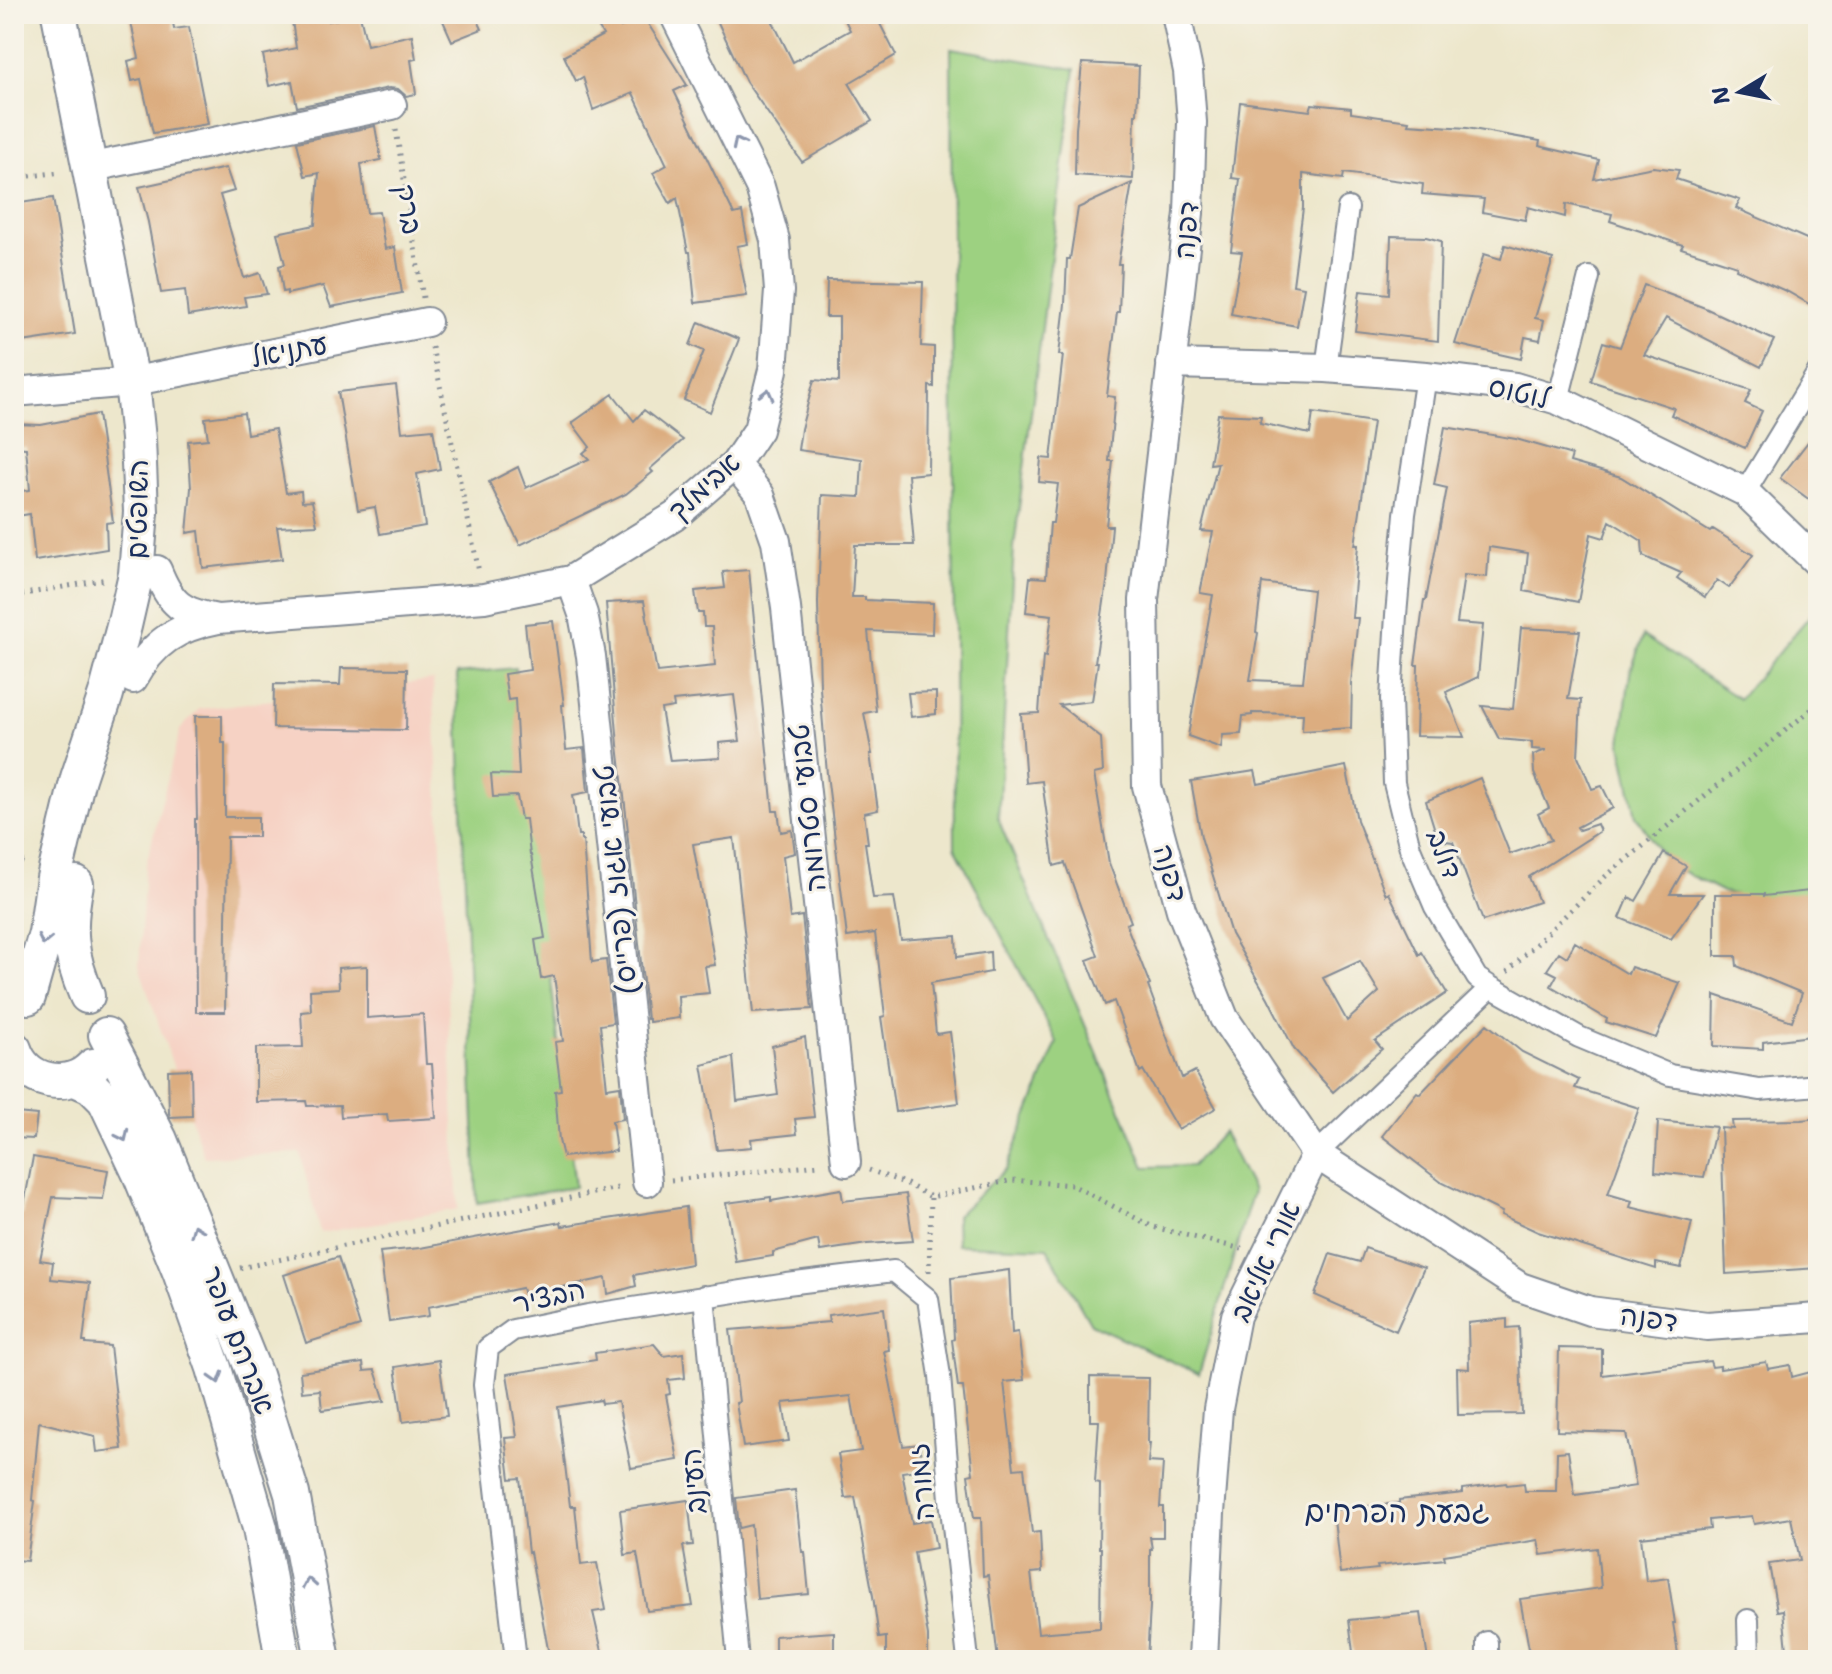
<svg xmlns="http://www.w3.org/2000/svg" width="1832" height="1674" font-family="'Shantell Sans','Playpen Sans Hebrew',sans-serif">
  <rect width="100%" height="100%" fill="#f7f3e8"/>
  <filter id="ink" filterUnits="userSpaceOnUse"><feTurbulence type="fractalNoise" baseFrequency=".0125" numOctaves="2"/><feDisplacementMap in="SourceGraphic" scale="16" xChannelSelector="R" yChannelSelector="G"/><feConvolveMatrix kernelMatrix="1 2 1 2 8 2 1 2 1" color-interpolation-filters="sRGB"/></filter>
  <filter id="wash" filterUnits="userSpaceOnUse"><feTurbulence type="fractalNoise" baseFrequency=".006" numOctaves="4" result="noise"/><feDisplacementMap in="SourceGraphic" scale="32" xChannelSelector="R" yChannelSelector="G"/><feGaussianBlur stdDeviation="1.8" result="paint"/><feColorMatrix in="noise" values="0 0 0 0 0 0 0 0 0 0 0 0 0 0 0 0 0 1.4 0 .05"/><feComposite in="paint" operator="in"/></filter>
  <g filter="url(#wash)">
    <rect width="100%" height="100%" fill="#ede7cc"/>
    <path fill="#f6d2c4" d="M433 680 458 1209 320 1233 300 1153 204 1157 139 966 145 868 180 730 199 709Z"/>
    <path fill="#9dd181" stroke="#5c8070" stroke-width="2" d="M951 48 1075 69 1014 547 998 819 1145 1167 1192 1166 1223 1132 1253 1191 1199 1374 1091 1324 1047 1248 957 1245 956 1216 1006 1169 1057 1042 955 847Z
      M1813 612 1818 617V907H1797L1723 892 1668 864 1636 816 1621 743 1630 673 1643 636 1739 699Z
      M515 668 575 1187 477 1203 457 674Z"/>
    <g id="blocks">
      <path fill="#dcad80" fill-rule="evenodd" d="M129 14H172L174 29 189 27 208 124 153 133 141 79 132 81 128 61 139 58Z
        M291 14H327L328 21 360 15 367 45 412 35 416 59 411 60 416 94 406 96 398 89 389 88 297 107 292 81 269 86 263 55 296 48Z
        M440 14H475L482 29 452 41Z
        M714 14H769L793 62 850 30 842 14H875L896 55 849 83 872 121 802 162 746 82Z
        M615 16 621 27 643 16 687 85 674 91 734 214 742 212 748 244 737 246 747 296 695 303 690 252H688L677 198 670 203 653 173 667 165 633 93 593 110 583 77 576 81 564 56 603 35 597 25Z
        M1082 63 1139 66 1137 114H1135L1133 179 1075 175 1076 129Z
        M1240 102 1310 111 1312 104 1351 108V113L1409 121 1408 124 1467 128 1540 141 1539 146 1599 160 1594 179 1653 167 1679 170 1676 179 1740 200 1736 208 1818 244V309L1788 292 1736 269 1737 266 1681 248 1683 245 1610 221 1612 214 1566 204 1565 217 1528 207 1525 220 1482 212 1484 199 1422 194 1423 184 1344 173 1343 179 1303 174V208L1293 285 1304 287 1297 326 1231 314 1242 252 1231 251 1240 179 1232 178Z
        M375 126 381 160 361 164 367 213 379 212 385 249 395 247 402 293 331 307 323 286 287 294V291L283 292 279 266 285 264 277 233 315 225 319 173 305 176 297 142Z
        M226 168 234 191 220 195 244 278 260 273 267 294 244 297 246 306 188 316 185 290 161 293 148 222 139 187Z
        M1132 183 1118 264H1121L1119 312H1117L1107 396 1115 397 1109 461H1113L1106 526H1112L1107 582 1095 662H1098L1092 701 1059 705 1101 738 1103 772 1094 774 1109 863 1131 922 1126 924 1150 985 1148 986 1182 1078 1195 1071 1216 1108 1178 1130 1143 1070 1140 1072 1114 1001 1105 1005 1087 960 1098 956 1065 863 1054 866 1042 781 1026 783 1021 714 1039 713 1043 656 1046 657 1052 615 1026 612 1030 577 1046 578 1050 523H1053L1058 484 1039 482 1041 458 1051 459 1063 355H1059L1065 304 1067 259H1070L1078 208Z
        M53 198 75 334 22 342 14 288V204Z
        M1391 236 1426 237 1441 241 1438 341 1355 331 1360 291 1389 294Z
        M1505 245 1553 259 1535 318 1544 320 1540 340 1525 337 1521 359 1455 344 1484 254 1501 259Z
        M827 280 923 282 921 346 934 347V387L929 386 928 473 908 475 914 545H855L852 597H865V600L933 603 932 634 868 631 876 711 864 713 872 754H870L878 810 864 813 868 843H865L873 898 894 897 901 940 956 936 957 957 990 952 991 972 931 983 936 1034 950 1032 959 1103 895 1112 881 1017 885 1016 875 933 847 937 827 774 820 688 818 602 822 495 860 497 862 459 798 450 801 429 814 380 839 382V317H826Z
        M1644 285 1705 308 1774 340 1761 367 1666 318 1644 355 1751 390 1745 403 1762 411 1745 448 1671 415 1674 408 1591 381 1603 342 1620 347Z
        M699 322 739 339 710 412 684 400 704 351 690 345Z
        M396 385 402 432 433 429 440 469 417 474 425 526 380 534 375 507 358 510 338 392Z
        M613 394 634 421 644 410 683 440 650 469 653 472 626 494 520 545 489 482 518 467 526 488 589 459 583 453 590 447 572 423Z
        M244 413 247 434 275 429 286 493 301 491 302 502 312 501 317 525 277 527 282 559 203 568 199 531 187 533 191 488 188 441 208 439 205 418Z
        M1313 413 1373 422 1355 545H1358L1352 618H1358L1351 683H1352L1351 728 1302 731 1303 714 1252 713V715L1243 716 1241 734 1223 735 1221 748 1188 736 1213 595 1200 593 1213 532 1201 531 1218 463 1210 464 1218 414 1261 416 1260 423 1310 434ZM1262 583 1313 590 1303 682 1250 680 1258 633 1256 632Z
        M98 414 113 522 106 523 107 549 35 561 30 514 17 516 14 492 30 490 26 448 14 447V424L41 425Z
        M1445 427 1516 439 1572 455 1570 462 1621 477 1710 532 1713 529 1753 555 1729 588 1717 580 1705 597 1677 578 1681 573 1643 556 1642 541 1610 521 1604 538 1591 534 1578 602 1524 591 1528 553 1489 547 1487 577 1464 575 1457 623 1483 625 1478 677 1446 692 1464 737 1416 736 1418 665H1415L1424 600H1426L1447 488 1434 485Z
        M1818 429V506L1780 478Z
        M749 570 773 811H778L781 832 792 830 795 853 783 856 790 918 802 916 812 1009 753 1013 734 838 693 844 715 965 705 966 709 993 678 996 679 1018 649 1022V1019H647L627 831H628L618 745 606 603 644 601 657 672 715 666 712 627H704L703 613H698L695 591 725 588 723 572ZM734 695 740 741 719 743 720 758 670 761 661 709 674 707 673 701Z
        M553 621 564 705H562L566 750 584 748 588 792 573 795 578 835H581V840H583L592 962 606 960 613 1023 600 1025 607 1088 620 1086 623 1119 612 1121 616 1151 563 1157 559 1140 555 1091 561 1090 555 1042 563 1041 554 976 541 979 535 940 545 938 531 855H530L526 819H521L517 796 493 797 491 774 519 775 515 699 508 700 504 674 530 670 525 624Z
        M1521 628 1580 631 1568 699 1581 700 1578 756 1592 789 1602 786 1613 808 1577 827 1579 830 1597 824 1600 831 1529 877 1539 902 1483 921 1453 842 1438 840 1426 801 1480 778 1510 854 1551 840 1538 814 1549 808 1534 773 1533 755 1546 750 1532 749V742L1499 739 1482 706 1513 709Z
        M341 668 407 669 406 730 273 728 274 684 340 685Z
        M936 692V714L911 717 908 693Z
        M195 716H222V743H225V817H258V837H227L225 1012H196L195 819H197Z
        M1346 766 1357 820 1386 895 1389 893 1419 955 1422 952 1447 993 1375 1041 1382 1049 1333 1092 1294 1049 1268 998 1231 934 1201 837 1191 781 1255 771 1258 784ZM1360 961 1379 992 1347 1021 1323 978Z
        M1664 853 1686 866 1670 894H1703L1671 939 1620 918 1629 897 1636 901Z
        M1818 890V1035L1763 1042V1049L1714 1046 1715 995 1792 1021 1802 993 1737 966 1736 956H1715V894H1764V896Z
        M1575 942 1628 974 1631 967 1680 983 1656 1038 1606 1022 1607 1019 1551 986 1557 975 1547 970 1559 952 1567 957Z
        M367 966V1018L423 1014 426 1064H432L436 1118 388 1121 387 1114 341 1117 340 1105 307 1106 306 1101 256 1102V1048L303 1047 301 1012 311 1011 310 990 339 988 338 968Z
        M1487 1024 1522 1052 1579 1080 1575 1088 1639 1108 1608 1194 1632 1201 1630 1207 1692 1222 1681 1268 1656 1263V1269L1538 1232 1501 1215 1502 1212 1441 1182 1382 1136 1417 1092 1420 1094Z
        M805 1037 814 1117 795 1119 797 1134 751 1139 752 1147 717 1150 702 1065 733 1057 737 1101 778 1095 772 1046Z
        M191 1069 192 1116 170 1117 169 1113 168 1070Z
        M16 1113 37 1115 34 1139 14 1138Z
        M1818 1118V1268L1726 1274 1721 1128 1733 1129 1732 1121 1801 1120Z
        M1658 1121 1716 1127 1704 1177 1655 1172Z
        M33 1157 108 1170 103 1199 53 1197 40 1260 53 1262 51 1279 90 1283 83 1342H86V1344L110 1346 122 1449 97 1452 95 1436 39 1422 32 1500 35 1501 27 1561 14 1560V1214L22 1215Z
        M841 1189 843 1201 906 1194 913 1241 867 1244 820 1251 818 1240 773 1252V1256L736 1262 726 1203 771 1197V1201Z
        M686 1207 691 1264 634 1275 636 1286 608 1294 606 1278 524 1295 522 1288 428 1307 429 1316 389 1322 380 1252 420 1248 561 1222 562 1226Z
        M1365 1248 1424 1268 1396 1331 1315 1295 1330 1254 1360 1262Z
        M338 1257 360 1326 306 1343 284 1275Z
        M1009 1270 1012 1333 1018 1332 1024 1380 1004 1382 1014 1469 1024 1468 1032 1533 1040 1532 1042 1572 1031 1573 1038 1633 1100 1628 1101 1548H1099L1100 1484 1095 1483 1099 1421H1090V1377L1149 1378 1148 1443H1150L1148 1462 1163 1463 1160 1507H1163V1537H1150L1152 1549H1150V1606L1147 1660H998L988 1575 983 1576 981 1518H974L968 1475 973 1474 963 1387H958L952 1340 954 1339 951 1278Z
        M884 1308 889 1350 884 1351 903 1446 919 1444 923 1469 902 1472 912 1523 931 1520 936 1548 914 1552 928 1636V1660H886V1637L879 1638 873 1596 855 1497 845 1498 838 1454 861 1451 851 1396 783 1403 789 1441 743 1447 736 1403 739 1402 730 1330 829 1322 828 1315Z
        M1507 1319V1328L1519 1327 1522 1414 1458 1415 1457 1368 1469 1369 1468 1323Z
        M654 1344 664 1356 683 1353 685 1378 668 1380 670 1394 666 1395 678 1460 631 1468 618 1402 602 1404 601 1400 558 1407 570 1506H575L581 1565 597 1563 606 1610 593 1612 604 1660H550L530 1552 528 1553 520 1478 510 1479 505 1438 517 1437 507 1374 596 1360 595 1353Z
        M1559 1348 1602 1349V1375L1710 1361 1712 1367 1720 1366V1369L1766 1362 1768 1369 1790 1365 1792 1377 1818 1370V1660H1788L1783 1610 1777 1611 1769 1564 1800 1560 1791 1518 1754 1524 1752 1516 1709 1520 1710 1529 1641 1537 1646 1581 1668 1578 1675 1623H1673L1679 1660H1531L1520 1599 1601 1588 1597 1548 1541 1555 1538 1540 1444 1555 1445 1559 1377 1566 1378 1569 1340 1573 1333 1510 1399 1503V1500L1463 1493V1489L1506 1483 1507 1485 1524 1483 1525 1491H1556L1557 1452 1568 1451 1575 1495 1636 1486 1626 1433 1557 1431Z
        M439 1360 447 1416 403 1422 395 1367Z
        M363 1363 364 1371 375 1370 385 1401 322 1410 320 1390 302 1392 300 1372Z
        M795 1490 802 1552H805L809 1594 757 1599 751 1525 739 1528 736 1498Z
        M688 1500 693 1545 683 1546 693 1606 647 1611 637 1553 625 1555 620 1510Z
        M1421 1613 1428 1660H1354L1349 1620Z
        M834 1632V1660H775V1636Z"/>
    </g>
  </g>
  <g filter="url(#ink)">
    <use href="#blocks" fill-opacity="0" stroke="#848b95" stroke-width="2"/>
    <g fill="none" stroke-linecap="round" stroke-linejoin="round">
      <defs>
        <path id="pedestrian" d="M1326 368 1348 208
          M1426 376 1405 514 1396 615 1391 699 1394 783 1410 848 1435 907 1477 978 1491 987 1579 1037 1670 1075 1760 1090 1818 1085
          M1558 400 1589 277
          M1745 492 1818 372
          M1316 1154 1491 987
          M704 1296 738 1660
          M1748 1620 1749 1660
          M1487 1642V1660
          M516 1660 484 1385 488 1348 513 1330 588 1315 787 1284 894 1271 928 1299 940 1376 950 1499 968 1660"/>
        <path id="minor" d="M1176 14 1188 71 1192 122 1189 213 1144 600 1147 786 1181 910 1224 1018 1316 1154 1520 1287 1590 1311 1707 1326 1818 1318
          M107 164 392 105
          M1171 364 1326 368 1426 376 1515 387 1558 400 1745 492 1818 563
          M150 378 427 322
          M14 392 132 382
          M735 464 760 495 776 541 786 608 846 1162
          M157 570C171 605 181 612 217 619
          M571 580 583 614 591 656 647 1182
          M133 679C153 642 177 627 218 619L484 598 571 580 675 516 735 464 758 430 773 370 779 291 775 240 760 187 674 14
          M1203 1660 1210 1513 1218 1409 1236 1316 1316 1154"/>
        <path id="tertiary" d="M76 884C67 929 69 954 87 996
          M28 997 46 933 54 878 78 778 106 694 124 626 136 574 141 512 138 439 132 382 59 14
          M106 1035 160 1140 255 1375 292 1494 323 1660
          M14 1049C25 1083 69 1092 93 1066
          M75 1079 91 1086 105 1100 140 1174 180 1272 214 1368 260 1528 283 1660"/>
      </defs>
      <use href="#pedestrian" stroke="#848b95" stroke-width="24"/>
      <use href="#minor" stroke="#848b95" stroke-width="32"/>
      <use href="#tertiary" stroke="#848b95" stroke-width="38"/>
      <path stroke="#848b95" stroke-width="5" stroke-dasharray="2 6" stroke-linecap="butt" d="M396 130 423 298
        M14 178 61 172
        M432 347 479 572
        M14 596 107 579
        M14 859 29 864
        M1507 972 1606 876 1818 704
        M869 1170 907 1184 931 1197 1013 1180 1072 1185 1153 1227 1242 1249
        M671 1180 820 1165
        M240 1268 622 1187
        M929 1272 931 1197"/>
      <use href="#pedestrian" stroke="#fff" stroke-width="20"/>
      <use href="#minor" stroke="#fff" stroke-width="28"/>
      <use href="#tertiary" stroke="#fff" stroke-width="34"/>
    </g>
    <defs><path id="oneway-chevron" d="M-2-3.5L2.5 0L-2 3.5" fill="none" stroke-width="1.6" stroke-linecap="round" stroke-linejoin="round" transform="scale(2)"/></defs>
    <g stroke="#8d97ae">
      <use href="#oneway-chevron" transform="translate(738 143) rotate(-116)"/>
      <use href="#oneway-chevron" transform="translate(767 394) rotate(-76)"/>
      <use href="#oneway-chevron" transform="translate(44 940) rotate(102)"/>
      <use href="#oneway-chevron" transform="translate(123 1136) rotate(65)"/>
      <use href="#oneway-chevron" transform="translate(196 1230) rotate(-112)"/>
      <use href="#oneway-chevron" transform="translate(217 1378) rotate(73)"/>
      <use href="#oneway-chevron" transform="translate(309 1583) rotate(-100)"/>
    </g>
  </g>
  <g text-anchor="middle" stroke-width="6" stroke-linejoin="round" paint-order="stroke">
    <g font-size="28" fill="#1b2f5e" stroke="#f7f3e8">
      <text transform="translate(409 209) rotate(81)" y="10">ברק</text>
      <text transform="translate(1186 230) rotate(-85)" y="10">דפנה</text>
      <text transform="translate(289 350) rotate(-11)" y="10">עתניאל</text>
      <text transform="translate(1519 392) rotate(13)" y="10">לוטוס</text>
      <text transform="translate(704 486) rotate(-42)" y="10">אבימלך</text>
      <text transform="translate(137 509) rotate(-89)" y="10">השופטים</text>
      <text transform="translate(807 808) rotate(-96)" y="10">טבועי סטרומה</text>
      <text transform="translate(1445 854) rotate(69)" y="10">דולב</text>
      <text transform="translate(1171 873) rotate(74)" y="10">דפנה</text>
      <text transform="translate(615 880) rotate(-96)" y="10">טבועי אגוז (פרייס)</text>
      <text transform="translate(1265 1261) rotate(-65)" y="10">אורי אליאב</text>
      <text transform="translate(549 1296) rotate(-13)" y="10">הבציר</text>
      <text transform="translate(1649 1318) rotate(7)" y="10">דפנה</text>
      <text transform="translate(239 1340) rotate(69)" y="10">אברהם עופר</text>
      <text transform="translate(693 1481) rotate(-95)" y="10">העינב</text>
      <text transform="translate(921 1482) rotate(-95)" y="10">זמורה</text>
    </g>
    <g font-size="30" fill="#1b2f5e" stroke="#f7f3e8">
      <text x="1397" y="1522">גבעת הפרחים</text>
    </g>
  </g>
  <rect width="1832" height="1674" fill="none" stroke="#f7f3e8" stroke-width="48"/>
  <g transform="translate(1740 92) rotate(260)" stroke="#f7f3e8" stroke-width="6" paint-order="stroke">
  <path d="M0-6L14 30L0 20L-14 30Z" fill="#1b2f5e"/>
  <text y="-12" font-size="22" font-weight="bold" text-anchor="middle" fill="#1b2f5e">N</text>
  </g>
</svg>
